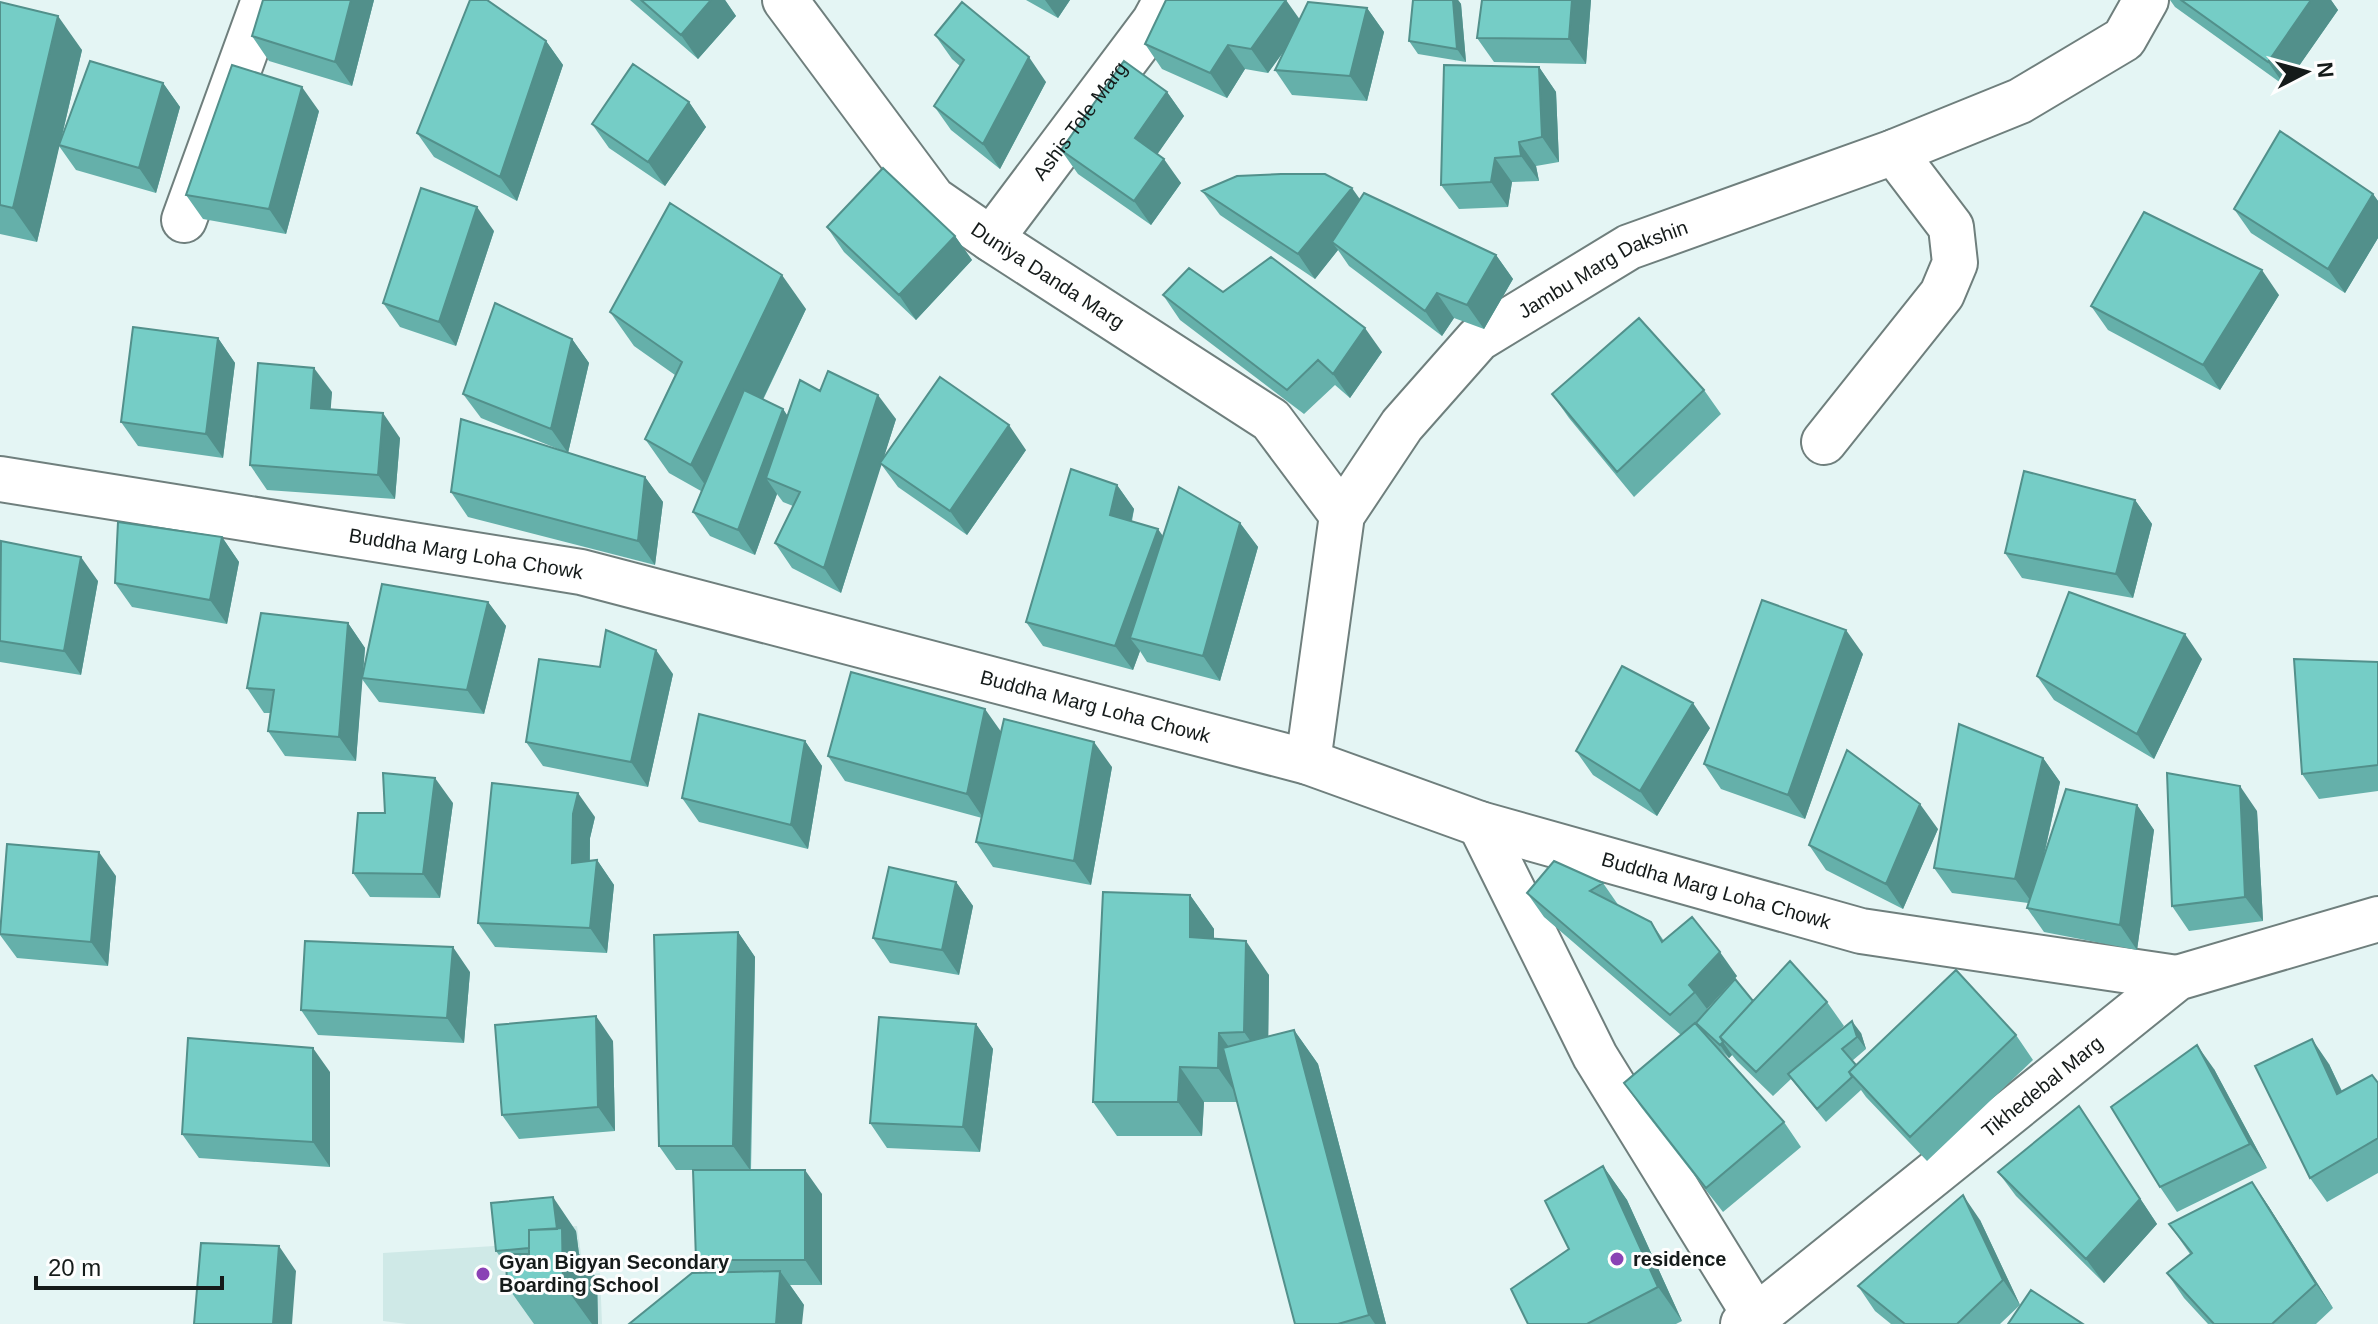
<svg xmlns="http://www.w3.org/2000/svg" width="2378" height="1324" font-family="Helvetica,sans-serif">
  <rect width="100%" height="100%" fill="#e4f5f4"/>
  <path fill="#cfe9e7" d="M577 1226 584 1275 600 1273 602 1324H407L383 1321V1253L512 1245 513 1230Z"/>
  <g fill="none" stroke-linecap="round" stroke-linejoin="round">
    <defs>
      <g id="minor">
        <path id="s1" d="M785 0 933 199 991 239 1271 420 1342 515"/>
        <path d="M184 220 264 0"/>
        <path id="s2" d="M991 239 1154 22 1166 0"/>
        <path d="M1824 442 1942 294 1955 263 1951 227 1894 152"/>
        <path id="s3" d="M0 479 581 572 1308 762 1480 824 1861 931 2177 978"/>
        <path id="s4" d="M1308 762 1342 515 1402 425 1478 339 1629 247 1894 152 2020 101 2124 39 2146 0"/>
        <path d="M1480 824 1595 1056 1756 1317"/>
        <path id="s5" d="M1743 1324 1756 1317 2177 978 2378 919"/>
      </g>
    </defs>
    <use href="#minor" stroke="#6f7f7d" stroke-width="48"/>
    <use href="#minor" stroke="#fff" stroke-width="44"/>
  </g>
  <path fill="#65b0aa" d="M263 0H374L352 86 269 61 252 36Z
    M630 0H725L736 16 698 59Z
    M1026 0H1070L1058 18Z
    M1413 0H1458L1461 4 1466 62 1418 54 1409 41Z
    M1482 0H1591L1586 64 1494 62 1477 38Z
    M2170 0H2331L2338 10 2285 86 2175 7Z
    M0 2 82 50 61 140 163 83 180 107 156 193 76 170 59 146 37 242 0 234Z
    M1367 8 1384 32 1367 101 1292 95 1275 70 1285 50 1268 73 1245 69 1227 98 1162 69 1145 44Z
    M935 35 1046 82 1000 169 951 130 934 106 960 66 952 59Z
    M546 41 563 65 517 201 434 157 417 133Z
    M1539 67 1556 92 1559 162 1536 166 1539 181 1512 182 1508 207 1459 209 1441 185Z
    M1167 92 1184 116 1157 154 1181 183 1151 225 1078 174 1061 150Z
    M689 102 706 127 665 186 609 148 592 124Z
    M319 111 286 234 203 219 186 195Z
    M1202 191 1360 200 1496 255 1513 279 1484 329 1454 318 1442 336 1349 266 1338 250 1315 279 1220 215Z
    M2373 194 2378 201V238L2345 293 2251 233 2234 209Z
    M827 227 955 236 972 260 916 320 844 252Z
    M494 231 456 346 400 327 383 303Z
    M1223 292 1382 352 1350 398 1335 385 1304 414 1180 320 1163 295Z
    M2279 295 2220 390 2108 330 2091 306Z
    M806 309 763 400 783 409 787 416 820 391 896 419 883 459 1026 450 967 535 898 487 881 464 841 593 792 568 775 543 793 506 783 502 777 494 755 555 710 536 693 512 701 491 669 473 645 439 675 375 634 346 610 312Z
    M218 338 235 363 223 458 138 446 121 422Z
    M572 339 589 363 568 453 645 477 663 502 655 565 468 517 451 492 563 451 481 418 463 394Z
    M1704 390 1721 414 1634 497 1569 418 1552 394Z
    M332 392 330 409 400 438 395 499 267 490 250 465Z
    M1117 485 1134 509 1132 521 1163 536 1240 523 1258 547 1220 681 1147 662 1140 651 1133 670 1043 646 1026 622Z
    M2135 500 2152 524 2133 598 2022 578 2005 553Z
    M222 537 239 562 227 624 132 607 115 583Z
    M0 545 98 581 81 675 0 662Z
    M488 602 506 626 484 714 379 702 362 679 356 761 285 756 268 731 270 713H264L247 688 348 623 365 648 363 673Z
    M1863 654 1805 819 1721 789 1704 764Z
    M2202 659 2154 759 2054 700 2037 676Z
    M2378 662V791L2319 799 2302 774Z
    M600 667 673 674 648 787 543 766 526 742Z
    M1710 728 1657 816 1593 775 1576 751Z
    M1001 731 1112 767 1091 885 993 867 976 842 982 818 845 781 828 756Z
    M805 741 822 766 808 849 699 822 682 798Z
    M2043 758 2060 782 2043 860 2137 805 2154 830 2137 950 2044 932 2027 908 2028 903 1952 893 1934 868Z
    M453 803 440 898 370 897 353 873 385 813Z
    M2257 811 2263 921 2189 931 2172 906Z
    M595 817 590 838V861L597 860 614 885 607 953 495 947 478 923Z
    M1938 829 1903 909 1826 870 1809 845Z
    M116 876 108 966 17 958 0 935V928Z
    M956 882 973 906 959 975 890 963 873 938Z
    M1603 883 1619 906 1651 922 1664 941 1737 976 1707 1009 1708 1010 1753 1001 1827 1002 1844 1026 1838 1032 1861 1033 1866 1049 1852 1061 1856 1065 2016 1035 2033 1060 1927 1161 1866 1097 1861 1090 1826 1122 1791 1079 1773 1096 1737 1061 1732 1055 1729 1058 1716 1046 1784 1122 1801 1147 1723 1212 1641 1107 1624 1083 1681 1035 1544 917 1527 893Z
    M1190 895 1214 929V939L1269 975 1268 1036 1294 1030 1318 1064 1386 1324H1295L1237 1102H1204L1202 1136H1117L1093 1102Z
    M738 932 755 957 751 1170 822 1194V1285H790L804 1305 705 1273 696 1260 693 1170H676L659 1146Z
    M470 972 464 1043 318 1035 301 1010Z
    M976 1024 993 1049 980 1152 887 1148 870 1123Z
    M613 1041 615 1131 519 1139 502 1115Z
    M2329 1064 2342 1091 2378 1083V1173L2327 1202 2310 1178Z
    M2214 1069 2267 1168 2177 1212 2160 1187Z
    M330 1072V1167L199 1158 182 1134Z
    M2079 1106 2157 1224 2104 1283 2016 1196 1998 1172Z
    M1603 1166 1627 1200 1682 1321 1676 1324H1528L1569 1249Z
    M2252 1182 2269 1207 2333 1308 2316 1324H2208L2184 1298 2167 1273 2190 1254 2169 1224Z
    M1980 1220 2020 1305 2000 1324H1891L1875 1311 1858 1286Z
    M576 1231 579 1254 597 1279 598 1324H534L507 1286V1266L496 1251Z"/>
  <path fill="#52908b" d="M351 0H374L352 86 335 62Z
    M711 0H725L736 16 698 59 681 35Z
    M1045 0H1070L1058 18Z
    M1286 0 1303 24 1268 73 1251 49Z
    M1453 0H1458L1461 4 1466 62 1457 49Z
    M1572 0H1591L1586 64 1569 39Z
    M2311 0H2331L2338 10 2285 86 2268 62Z
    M1367 8 1384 32 1367 101 1350 76Z
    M58 16 82 50 37 242 13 208Z
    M546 41 563 65 517 201 500 177Z
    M1228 45 1245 69 1227 98 1210 73Z
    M1029 57 1046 82 1000 169 983 144Z
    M1539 67 1556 92 1559 162 1542 137Z
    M163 83 180 107 156 193 139 168Z
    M302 87 319 111 286 234 269 209Z
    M1167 92 1184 116 1152 162 1135 138Z
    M689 102 706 127 665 186 648 162Z
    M1519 142 1536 166 1539 181 1521 156Z
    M1495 158 1512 182 1508 207 1491 182Z
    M1164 159 1181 183 1151 225 1134 201Z
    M1352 188 1369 212 1332 242 1338 250 1315 279 1298 254Z
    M2373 194 2378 201V238L2345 293 2328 269Z
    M477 207 494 231 456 346 439 322Z
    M955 236 972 260 916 320 899 295Z
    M1496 255 1513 279 1484 329 1467 305Z
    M2262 270 2279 295 2220 390 2203 365Z
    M782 275 806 309 715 499 691 465Z
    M1437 293 1454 318 1442 336 1425 311Z
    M1365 328 1382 352 1350 398 1333 374Z
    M218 338 235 363 223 458 206 434Z
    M572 339 589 363 568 453 551 429Z
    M314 368 332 392 329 432 311 408Z
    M878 395 896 419 841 593 824 568Z
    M783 409 800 434 766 478 777 494 755 555 738 530Z
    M383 413 400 438 395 499 378 475Z
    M1009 425 1026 450 967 535 950 511Z
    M645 477 663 502 655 565 638 541Z
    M1117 485 1134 509 1127 540 1110 515Z
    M2135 500 2152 524 2133 598 2116 574Z
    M1240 523 1258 547 1220 681 1203 656Z
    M1158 529 1175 553 1130 638 1140 651 1133 670 1115 646Z
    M222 537 239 562 227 624 210 600Z
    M81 557 98 581 81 675 64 651Z
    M488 602 506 626 484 714 467 690Z
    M348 623 365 648 356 761 339 737Z
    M1846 630 1863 654 1805 819 1788 795Z
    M2185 634 2202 659 2154 759 2137 734Z
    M656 650 673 674 648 787 631 762Z
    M1693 703 1710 728 1657 816 1640 791Z
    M985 709 1002 733 984 819 967 794Z
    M805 741 822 766 808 849 791 825Z
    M1094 742 1112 767 1091 885 1074 861Z
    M2043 758 2060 782 2033 904 2015 879Z
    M435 778 453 803 440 898 423 874Z
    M2240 786 2257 811 2263 921 2245 897Z
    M578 793 595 817 590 838 589 887 572 863 573 814Z
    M1920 804 1938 829 1903 909 1886 884Z
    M2137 805 2154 830 2137 950 2120 925Z
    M99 852 116 876 108 966 91 942Z
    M597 860 614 885 607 953 590 928Z
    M956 882 973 906 959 975 942 950Z
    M1190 895 1214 929V971L1190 937Z
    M738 932 755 957 750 1170 733 1146Z
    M1246 941 1269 975 1268 1066 1244 1032Z
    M453 947 470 972 464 1043 447 1018Z
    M1720 952 1737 976 1707 1009 1689 985Z
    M596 1016 613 1041 615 1131 598 1107Z
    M1852 1021 1861 1033 1866 1049 1857 1037Z
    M976 1024 993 1049 980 1152 963 1127Z
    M1294 1030 1318 1064 1386 1324H1375L1369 1315Z
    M1219 1033 1243 1067 1242 1102 1218 1068Z
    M2312 1039 2329 1064 2354 1118 2337 1094Z
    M1723 1042 1732 1055 1729 1058 1720 1045Z
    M2197 1045 2214 1069 2267 1168 2250 1144Z
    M313 1048 330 1072V1167L313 1142Z
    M1180 1067 1204 1102 1202 1136 1178 1102Z
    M2079 1106 2157 1224 2104 1283 2086 1259Z
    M1603 1166 1627 1200 1682 1321 1658 1287Z
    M805 1170 822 1194V1285L805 1260Z
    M2252 1182 2269 1207 2333 1308 2316 1284Z
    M1963 1195 1980 1220 2020 1305 2003 1280Z
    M553 1197 576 1231 579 1254 597 1279 598 1324H592L563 1284Z
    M279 1246 296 1271 292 1324H273Z
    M780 1271 804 1305 802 1324H776Z"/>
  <path fill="#75cdc6" stroke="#52908b" stroke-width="2" d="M263 0H351L335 62 252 36Z
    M470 0H487L546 41 500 177 417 133Z
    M641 0H711L681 35Z
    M1166 0H1286L1251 49 1228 45 1210 73 1145 44Z
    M1413 0H1453L1457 49 1409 41Z
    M1482 0H1572L1569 39 1477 38Z
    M2181 0H2311L2268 62Z
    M0 2 58 16 13 208 0 205Z
    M962 2 1029 57 983 144 934 106 964 60 935 35Z
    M1308 2 1367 8 1350 76 1275 70Z
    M90 61 163 83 139 168 59 145Z
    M1124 61 1167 92 1135 138 1164 159 1134 201 1061 150Z
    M633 64 689 102 648 162 592 124Z
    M232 65 302 87 269 209 186 195Z
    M1444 65 1539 67 1542 137 1519 142 1521 156 1495 158 1491 182 1441 185Z
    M2280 131 2373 194 2328 269 2234 209Z
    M883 168 955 236 899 295 827 227Z
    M1281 174H1325L1352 188 1298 254 1202 191 1237 176Z
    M421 188 477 207 439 322 383 303Z
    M1364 193 1496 255 1467 305 1437 293 1425 311 1332 242Z
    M670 203 782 275 691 465 645 439 682 362 610 312Z
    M2144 212 2262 270 2203 365 2091 306Z
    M1271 257 1365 328 1333 374 1318 360 1287 390 1163 295 1189 268 1223 292Z
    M495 303 572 339 551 429 463 394Z
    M1639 318 1704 390 1617 472 1552 394Z
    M133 327 218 338 206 434 121 422Z
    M258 363 314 368 311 408 383 413 378 475 250 465Z
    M828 371 878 395 824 568 775 543 800 492 766 478 800 380 820 391Z
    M940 377 1009 425 950 511 880 463Z
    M744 390 783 409 738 530 693 512Z
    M461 419 645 477 638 541 451 492Z
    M1071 469 1117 485 1110 515 1158 529 1115 646 1026 622Z
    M2024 471 2135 500 2116 574 2005 553Z
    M1179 487 1240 523 1203 656 1130 638Z
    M118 522 222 537 210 600 115 583Z
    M1 541 81 557 64 651 0 641Z
    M382 584 488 602 467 690 362 678Z
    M2069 592 2185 634 2137 734 2037 676Z
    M1762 600 1846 630 1788 795 1704 764Z
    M261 613 348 623 339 737 268 731 274 690 247 688Z
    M606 630 656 650 631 762 526 742 539 659 600 667Z
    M2294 659 2378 662V765L2302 774Z
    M1622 666 1693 703 1640 791 1576 751Z
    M851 672 985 709 967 794 828 756Z
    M699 714 805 741 791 825 682 798Z
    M1004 719 1094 742 1074 861 976 842Z
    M1959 724 2043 758 2015 879 1934 868Z
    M1847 750 1920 804 1886 884 1809 845Z
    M383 773 435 778 423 874 353 873 358 813H385Z
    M2167 773 2240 786 2245 897 2172 906Z
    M492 783 578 793 573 814 572 863 597 860 590 928 478 923Z
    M2066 789 2137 805 2120 925 2027 908Z
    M7 844 99 852 91 942 0 934Z
    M1554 861 1603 883 1590 891 1651 922 1662 942 1692 917 1720 952 1689 985 1695 992 1670 1015 1527 893Z
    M889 867 956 882 942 950 873 938Z
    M1103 892 1190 895V937L1246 941 1244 1032 1219 1033 1218 1068 1180 1067 1178 1102H1093Z
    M738 932 733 1146H659L654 935Z
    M305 941 453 947 447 1018 301 1010Z
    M1790 961 1827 1002 1756 1072 1720 1037Z
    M1956 970 2016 1035 1910 1137 1849 1072Z
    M1735 979 1753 1001 1720 1037 1723 1042 1720 1045 1696 1023Z
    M596 1016 598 1107 502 1115 495 1025Z
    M879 1017 976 1024 963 1127 870 1123Z
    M1852 1021 1857 1037 1842 1049 1856 1065 1849 1072 1852 1077 1817 1109 1788 1074Z
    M1695 1023 1784 1122 1706 1188 1624 1083Z
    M1294 1030 1369 1315 1338 1324H1295L1223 1048Z
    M188 1038 313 1048V1142L182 1134Z
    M2312 1039 2337 1094 2372 1075 2378 1083V1138L2310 1178 2255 1066Z
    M2197 1045 2250 1144 2160 1187 2111 1107Z
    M2079 1106 2140 1199 2086 1259 1998 1172Z
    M1603 1166 1658 1287 1587 1324H1528L1511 1289 1569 1249 1545 1201Z
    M693 1170H805V1260H696Z
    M2252 1182 2316 1284 2272 1324H2214L2167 1273 2192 1253 2169 1224Z
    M1963 1195 2003 1280 1957 1324H1905L1858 1286Z
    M553 1197 557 1229 529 1230V1248L496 1251 491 1203Z
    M562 1228 563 1284 507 1286 506 1254H529V1230Z
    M201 1243 279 1246 273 1324H194Z
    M780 1271 776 1324H629L692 1273Z
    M2031 1290 2083 1324H2008Z"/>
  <g fill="#8a42b5" stroke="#fefefe" stroke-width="3">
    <circle cx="1617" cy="1259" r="8"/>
    <circle cx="483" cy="1274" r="8"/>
  </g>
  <g text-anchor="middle" stroke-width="6" stroke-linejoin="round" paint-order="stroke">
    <g font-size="20" fill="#151b1a" stroke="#fefefe">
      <text dy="7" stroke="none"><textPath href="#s2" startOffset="148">Ashis Tole Marg</textPath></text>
      <text dy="7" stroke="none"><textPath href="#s4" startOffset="616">Jambu Marg Dakshin</textPath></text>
      <text dy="7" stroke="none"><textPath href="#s1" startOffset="386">Duniya Danda Marg</textPath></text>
      <text dy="7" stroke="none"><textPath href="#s3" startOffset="472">Buddha Marg Loha Chowk</textPath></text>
      <text dy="7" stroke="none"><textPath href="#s3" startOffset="1120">Buddha Marg Loha Chowk</textPath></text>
      <text dy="7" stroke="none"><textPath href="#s3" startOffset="1768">Buddha Marg Loha Chowk</textPath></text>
      <text dy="7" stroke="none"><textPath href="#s5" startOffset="382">Tikhedebal Marg</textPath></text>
    </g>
    <g font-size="20" font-weight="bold" fill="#151b1a" stroke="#fefefe" text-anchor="start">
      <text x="1633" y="1266">residence</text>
      <text x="499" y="1269">Gyan Bigyan Secondary<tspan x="499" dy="23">Boarding School</tspan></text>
    </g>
  </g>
  <g transform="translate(2306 72) rotate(84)" stroke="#fefefe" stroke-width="6" paint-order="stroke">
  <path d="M0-6L14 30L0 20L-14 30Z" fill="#151b1a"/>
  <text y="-12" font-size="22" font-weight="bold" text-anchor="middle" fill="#151b1a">N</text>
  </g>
  <path d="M36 1276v12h186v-12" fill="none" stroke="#151b1a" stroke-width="4"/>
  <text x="48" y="1276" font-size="24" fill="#151b1a" stroke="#fefefe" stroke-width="6" paint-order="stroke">20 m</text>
</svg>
